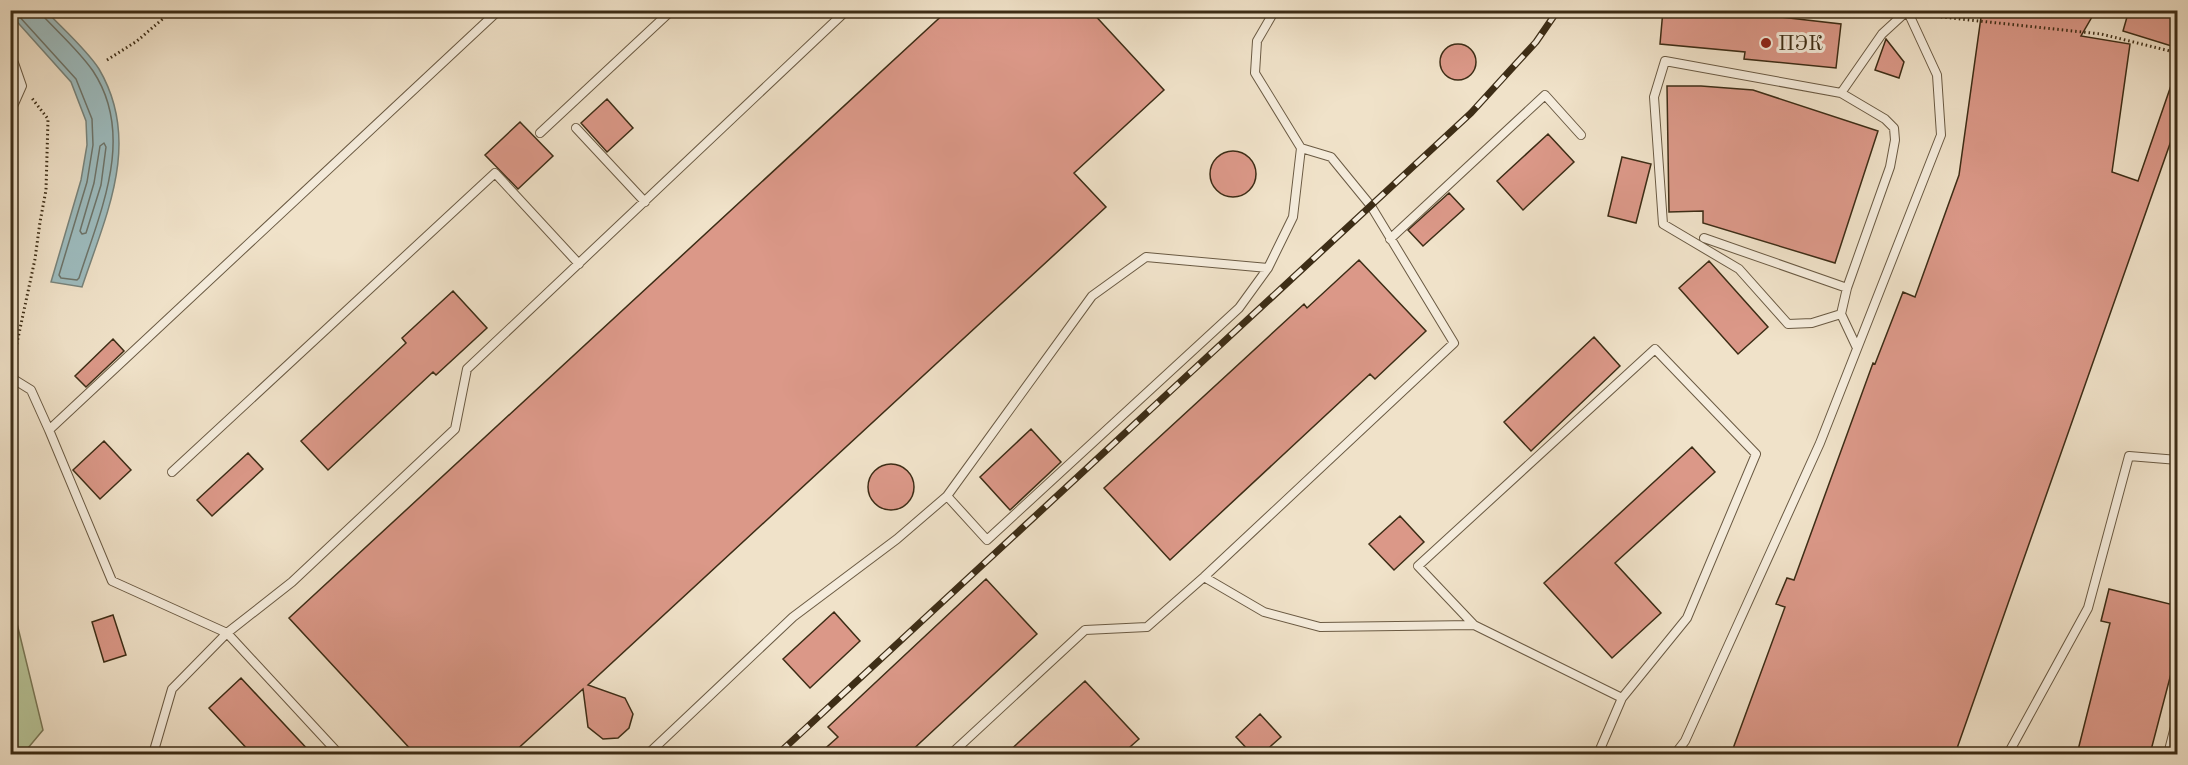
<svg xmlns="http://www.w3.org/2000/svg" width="2188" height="765" font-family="'Old Standard TT',serif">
  <rect width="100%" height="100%" fill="#f0e2c9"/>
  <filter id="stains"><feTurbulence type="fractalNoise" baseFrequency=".00333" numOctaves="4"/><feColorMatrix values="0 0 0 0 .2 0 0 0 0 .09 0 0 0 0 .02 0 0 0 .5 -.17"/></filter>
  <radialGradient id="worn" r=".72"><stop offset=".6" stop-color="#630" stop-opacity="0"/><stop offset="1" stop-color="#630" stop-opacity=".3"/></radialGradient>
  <path fill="#b7c498" stroke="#7a7857" stroke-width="1.5" d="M11 599 43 730 23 754H11Z"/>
  <path fill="#9dbcbf" stroke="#77837b" stroke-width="1.5" d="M11 10 46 11C62 28 87 50 99 69 142 142 106 215 82 287L51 282 81 180 87 145 86 121 71 82 11 15Z"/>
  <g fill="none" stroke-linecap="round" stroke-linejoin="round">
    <path stroke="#6d746a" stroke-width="1.5" d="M10 12 17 14 76 79 92 119 93 145 87 182 59 275 61 278 77 280 79 278C100 212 136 136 93 71 80 52 60 34 44 17L42 10
      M104 143 106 147 101 185 86 233 82 234 80 231 94 183 100 146Z"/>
  </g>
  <path fill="#db9888" stroke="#3d2d16" stroke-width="1.5" d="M948 10H1090L1164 90 1074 173 1106 207 588 685 625 698 633 714 629 728 618 738 603 739 588 727 583 689 512 754H415L289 618Z
    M1663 10H1721L1841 24 1836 68 1744 59 1745 52 1660 44Z
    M1982 10H2096L2081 36 2130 44 2112 172 2138 181 2175 74H2178V121L1955 754H1731L1785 607 1776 604 1787 578 1794 580 1873 363 1875 364 1903 292 1915 297 1959 175Z
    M2129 10H2178V48L2123 31Z
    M1886 39 1904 62 1899 78 1875 70Z
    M1440 62a18 18 0 1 1 36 0a18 18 0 1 1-36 0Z
    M1667 86H1701L1753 90 1878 131 1835 263 1703 223V211L1669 212Z
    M607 99 633 128 607 152 581 123Z
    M520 122 553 156 518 189 485 155Z
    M1548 134 1574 162 1523 210 1497 181Z
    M1210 174a23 23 0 1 1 46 0a23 23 0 1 1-46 0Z
    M1622 157 1651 164 1636 223 1608 216Z
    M1449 193 1464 209 1423 246 1408 230Z
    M1359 260 1426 331 1375 379 1370 374 1170 560 1104 488 1304 304 1307 308Z
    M1709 261 1768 327 1738 354 1679 288Z
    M453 291 487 328 436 375 433 372 328 470 301 441 406 343 402 338Z
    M1594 337 1620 366 1531 451 1504 422Z
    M113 339 124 351 86 387 75 376Z
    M1031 429 1061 462 1010 510 980 477Z
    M104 441 131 470 100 499 73 470Z
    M1692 447 1715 472 1615 563 1661 613 1612 658 1544 583Z
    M248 453 263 469 212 516 197 500Z
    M868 487a23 23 0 1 1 46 0a23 23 0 1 1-46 0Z
    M1400 516 1424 542 1394 570 1369 544Z
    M986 579 1037 634 908 754H819L838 737 828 727Z
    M2109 589 2178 606V647L2150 754H2077L2110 623 2101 621Z
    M834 612 860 641 810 688 783 659Z
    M113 615 126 655 104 662 92 622Z
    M241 678 312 754H252L209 708Z
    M1085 681 1139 739 1122 754H1006Z
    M1260 714 1281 737 1262 754H1252L1236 737Z"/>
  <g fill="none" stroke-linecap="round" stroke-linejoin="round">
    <defs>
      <path id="service" d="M10 59 14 63 22 86 10 113
        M1841 93 1885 119 1894 128 1895 140 1890 167 1847 288 1841 314 1857 348
        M576 128 645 202
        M540 133 672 10
        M1704 238 1847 288
        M1390 239 1545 95 1581 135
        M1841 314 1812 323 1788 324 1739 269 1663 224 1654 97 1665 61 1841 93 1882 34 1907 11
        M10 377 31 390 49 430
        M172 472 495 173 579 264
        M947 496 987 540 1239 308 1268 268 1293 217 1301 148 1255 73 1257 41 1275 10
        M1204 577 1264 612 1320 627 1474 625 1418 566 1655 349 1756 454 1687 618 1622 698 1474 625
        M153 754 172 689 227 633 112 581 49 430 499 10
        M339 754 227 633 292 582 455 429 467 369 847 10
        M648 754 793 617 897 539 947 496 1092 296 1146 257 1268 268
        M951 754 1085 630 1147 627 1204 577 1454 343 1371 206 1331 157 1301 148
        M1598 754 1622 698
        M1675 754 1685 741 1820 443 1941 135 1937 75 1907 10
        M2008 754 2088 608 2129 456 2178 460
        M2168 754 2178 715"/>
    </defs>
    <use href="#service" stroke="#6a5a43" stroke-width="10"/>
    <path stroke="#3d2d16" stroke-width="3" stroke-dasharray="1.5 3" stroke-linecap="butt" d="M1923 15 2101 34 2178 53
      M107 60 137 41 173 10
      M12 366 35 259 40 222 46 190 48 119 31 97
      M10 526C19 559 17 565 10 597"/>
    <use href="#service" stroke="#f5ecdc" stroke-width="8"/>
    <defs>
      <path id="rail" d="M778 754 1471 113 1536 42 1558 10"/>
    </defs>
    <use href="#rail" stroke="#3d2d16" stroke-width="7"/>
    <use href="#rail" stroke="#f5ecdc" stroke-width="4.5" stroke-dasharray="14" stroke-linecap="butt"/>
  </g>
  <circle fill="#8f2418" stroke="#f5ecdc" stroke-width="2" cx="1766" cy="43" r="6"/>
  <g text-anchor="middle" stroke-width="6" stroke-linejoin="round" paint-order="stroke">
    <g font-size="21" fill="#3d2d16" stroke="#f5ecdc" text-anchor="start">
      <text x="1778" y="50">ПЭК</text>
    </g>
  </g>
  <rect width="2188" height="765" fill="none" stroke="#f0e2c9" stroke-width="36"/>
  <rect x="12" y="12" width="2164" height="741" fill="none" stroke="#3d2d16" stroke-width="3"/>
  <rect x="18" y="18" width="2152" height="729" fill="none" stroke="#3d2d16" stroke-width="1.5"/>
  <rect width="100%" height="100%" filter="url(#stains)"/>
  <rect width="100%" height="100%" fill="url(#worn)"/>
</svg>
